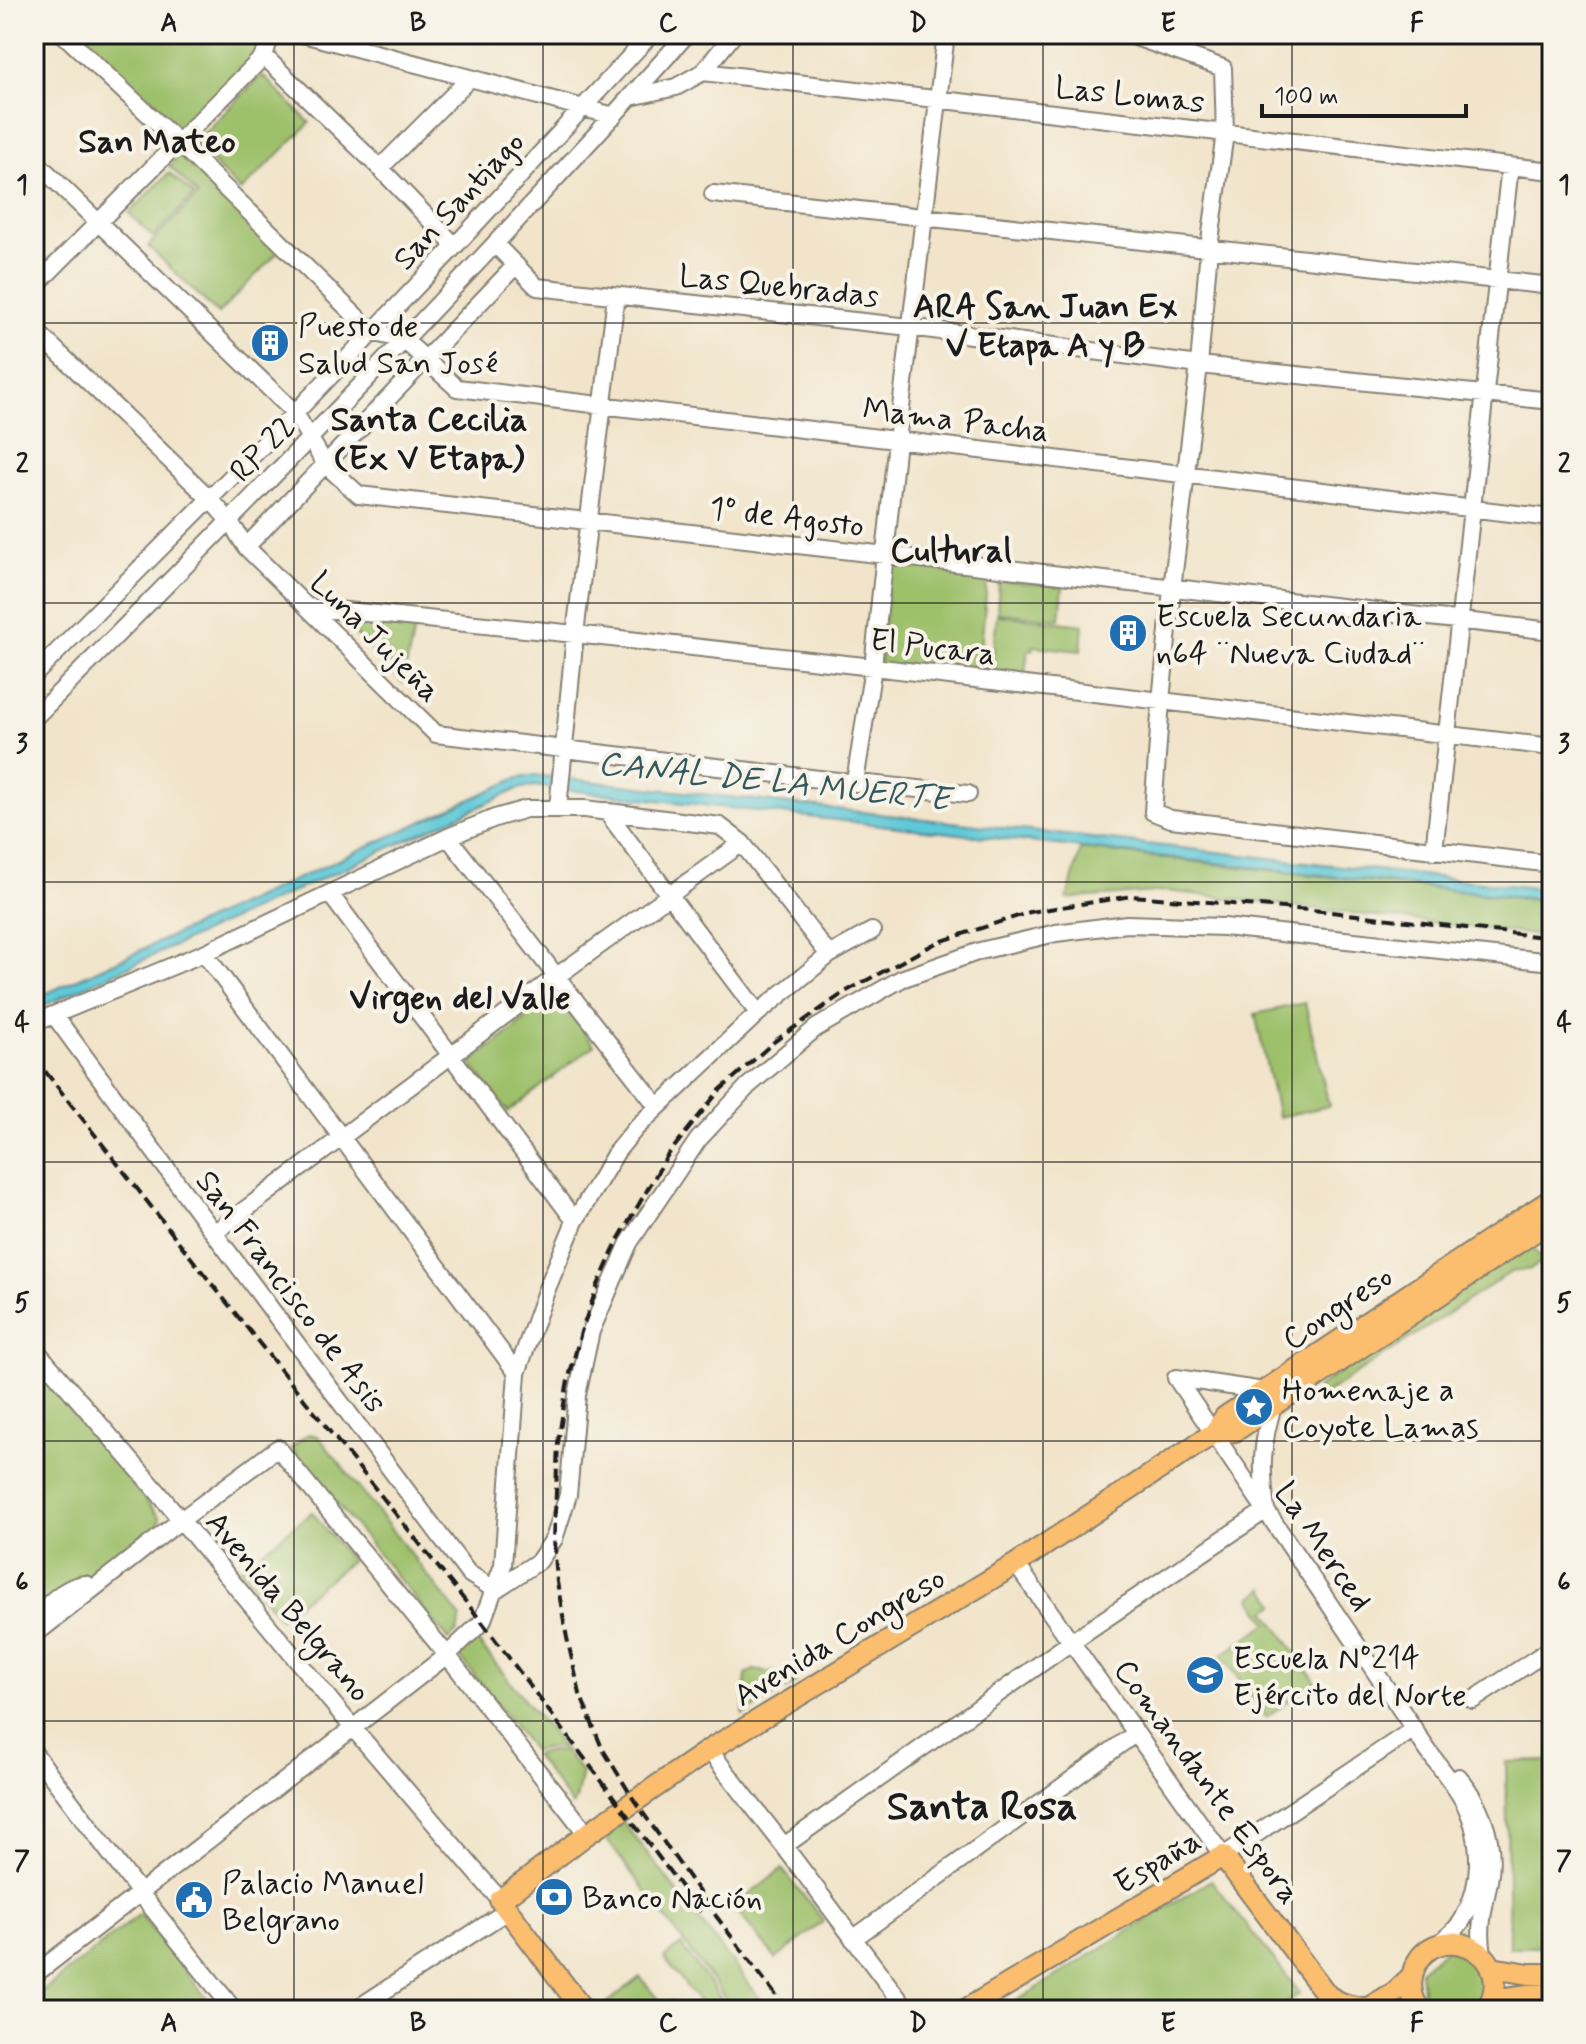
<svg xmlns="http://www.w3.org/2000/svg" width="1586" height="2044" font-family="Mynerve,sans-serif">
  <rect width="100%" height="100%" fill="#f7f3e8"/>
  <filter id="ink" filterUnits="userSpaceOnUse"><feTurbulence type="fractalNoise" baseFrequency=".0125" numOctaves="2"/><feDisplacementMap in="SourceGraphic" scale="16" xChannelSelector="R" yChannelSelector="G"/><feConvolveMatrix kernelMatrix="1 2 1 2 8 2 1 2 1" color-interpolation-filters="sRGB"/></filter>
  <filter id="wash" filterUnits="userSpaceOnUse"><feTurbulence type="fractalNoise" baseFrequency=".006" numOctaves="4" result="noise"/><feDisplacementMap in="SourceGraphic" scale="32" xChannelSelector="R" yChannelSelector="G"/><feGaussianBlur stdDeviation="1.8" result="paint"/><feColorMatrix in="noise" values="0 0 0 0 0 0 0 0 0 0 0 0 0 0 0 0 0 1.4 0 .05"/><feComposite in="paint" operator="in"/></filter>
  <g filter="url(#wash)">
    <rect width="100%" height="100%" fill="#f1e4ca"/>
    <path fill="#9dc06a" stroke="#5c6e43" stroke-width="2" d="M75 34H262L256 56 179 133Z
      M262 75 310 123 241 191 193 144Z
      M183 150 282 248 218 314 148 246 198 195 169 166Z
      M169 173 194 195 153 237 129 213Z
      M889 564 988 573 978 678 879 669Z
      M999 581 1063 586 1060 619 997 613Z
      M335 613 415 625 403 683Z
      M997 615 1083 625 1081 651 1033 646V650H1028L1024 681 990 677Z
      M1081 849 1552 902V937L1167 891 1067 899Z
      M556 996 594 1045 508 1112 470 1063Z
      M1305 1003 1329 1106 1278 1117 1255 1014Z
      M1529 1243 1544 1262 1531 1269 1511 1272 1322 1396 1317 1388Z
      M34 1367 160 1517 159 1531 34 1628Z
      M308 1434 318 1436 461 1618 457 1632 449 1640 291 1448Z
      M312 1512 351 1561 280 1618 240 1569Z
      M1265 1588 1276 1605 1266 1611 1316 1682 1266 1717 1222 1655 1268 1623 1251 1598Z
      M471 1633 564 1749 552 1747 533 1751 458 1654Z
      M754 1670 792 1675 795 1677 796 1683 743 1715 746 1674Z
      M550 1751 565 1752 582 1772 576 1800 573 1806 534 1755Z
      M1552 1761V1947H1509L1506 1762Z
      M623 1822 769 2010H734L604 1836Z
      M782 1869 824 1921 776 1959 734 1907Z
      M1211 1880 1300 1993 1275 2010H1002Z
      M140 1914 216 2010H34V1998Z
      M681 1945 729 2010H689L699 2002 664 1958Z
      M1446 1949 1478 1960C1487 1979 1492 1992 1475 2010H1429L1423 2003 1420 1970Z
      M640 1977 664 2005 670 2001 677 2010H611L606 2004Z"/>
    <path fill="#5dc8d7" stroke="#3c727a" stroke-width="2" d="M535 775 1552 890V901L534 786 518 789 34 1010V999L515 779Z"/>
  </g>
  <g filter="url(#ink)">
    <g fill="none" stroke-linecap="round" stroke-linejoin="round">
      <defs>
        <path id="minor" d="M63 34 178 142 372 332 404 340 457 388 1552 518
          M303 34 614 116
          M1127 34 1223 68 1225 133 1209 248 1199 365 1172 589 1161 701 1153 812 1171 819 1552 864
          M264 56 380 168 455 246
          M703 72 1552 171
          M635 96 676 87 703 72 734 34
          M34 160 295 413 325 464 359 495 1552 631
          M380 168 470 78
          M713 194 1552 286
          M495 244 537 287 910 327 1199 365 1552 401
          M34 287 264 56 271 34
          M34 329 210 499 230 522 246 547 436 734 828 780 968 794
          M246 547 516 265
          M307 607 575 634 873 667 1552 747
          M34 675 295 413 455 246 651 34
          M34 718C257 495 477 269 687 34
          M855 782 873 667 897 441 946 34
          M558 808 575 634 616 296
          M606 811 758 1013
          M448 837 658 1107
          M1434 851 1510 166
          M330 894 575 1221
          M204 953 517 1373
          M54 1015 214 1233 468 1573 495 1590
          M34 1023 204 953 448 837 495 818 526 809H585L720 826 742 843 829 955
          M214 1233 557 976 742 843
          M34 1348 157 1491 353 1728 500 1900
          M1176 1378 1414 1729C1427 1753 1446 1772 1460 1795 1483 1833 1484 1881 1463 1919 1457 1930 1445 1938 1437 1946
          M1176 1378 1264 1391
          M1016 1564 1223 1856 1414 1729
          M495 1590 539 1561 554 1539 568 1495 577 1395 591 1331 629 1243 698 1140 748 1086 816 1028 901 979 980 951 1056 933 1127 924 1224 927 1552 962
          M40 1630C36 1608 65 1586 85 1584L94 1588
          M34 1635 181 1520 278 1448 447 1655 587 1834
          M1473 1700 1552 1648
          M709 1750 784 1846 907 2010
          M34 1753 140 1893 234 2010
          M1459 1777C1482 1807 1496 1842 1489 1881 1484 1906 1478 1928 1483 1954
          M784 1846 1071 1642 1266 1510C1261 1470 1261 1444 1273 1406
          M853 1939 1136 1733
          M34 1975 447 1655 482 1622 503 1565 517 1373 546 1291 575 1221 617 1151 636 1128 658 1107 758 1013 829 955 872 931
          M355 2010 507 1911"/>
        <path id="major" d="M1214 1433 1235 1431 1552 1220
          M1492 1968 1529 1974H1552
          M1492 2000 1528 1995 1552 1994
          M1368 2008 1395 1992 1411 1977
          M583 2010 500 1900 587 1834 709 1750 1016 1564 1214 1433 1225 1417 1552 1199
          M965 2010 1223 1856 1327 1995C1346 2009 1362 2007 1384 2010
          M1420 2010C1411 1998 1409 1983 1414 1969 1436 1914 1522 1954 1486 2010"/>
      </defs>
      <use href="#minor" stroke="#868073" stroke-width="20"/>
      <use href="#major" stroke="#868073" stroke-width="24"/>
      <use href="#minor" stroke="#fff" stroke-width="16"/>
      <use href="#major" stroke="#fbbd6e" stroke-width="20"/>
      <path stroke="#1c1c1c" stroke-width="4" stroke-dasharray="12 6" stroke-linecap="butt" d="M34 1057 200 1269 482 1622 700 1912
        M787 2010 716 1916 634 1800 602 1748 580 1694 567 1638 557 1582 554 1539 558 1443 567 1385 581 1332 598 1285 618 1240 667 1156 719 1091 775 1041 845 992 936 943 1030 912 1132 896 1322 911 1552 938"/>
    </g>
  </g>
  <path fill="none" stroke="#1c1c1c" stroke-width="2" stroke-opacity="0.55" d="M294 34V2010M543 34V2010M793 34V2010M1043 34V2010M1292 34V2010M34 323H1552M34 603H1552M34 882H1552M34 1162H1552M34 1441H1552M34 1721H1552"/>
  <defs>
    <symbol id="building-disc" viewBox="-11 -11 22 22"><circle r="9.5" fill="#1f6fb2" stroke="#f7f3e8"/><path d="M-4-6H4V6H1V3H-1V6H-4ZM-2.5-4.3h1.7v1.8h-1.7ZM.8-4.3h1.7v1.8H.8ZM-2.5-1h1.7V.8h-1.7ZM.8-1h1.7V.8H.8Z" fill="#fff"/></symbol>
    <symbol id="sight-disc" viewBox="-11 -11 22 22"><circle r="9.5" fill="#1f6fb2" stroke="#f7f3e8"/><path d="M0-6L1.8-2.2L6-1.7L2.9 1.2L3.7 5.4L0 3.3L-3.7 5.4L-2.9 1.2L-6-1.7L-1.8-2.2Z" fill="#fff"/></symbol>
    <symbol id="school-disc" viewBox="-11 -11 22 22"><circle r="9.5" fill="#1f6fb2" stroke="#f7f3e8"/><path d="M0-5L7-2L0 1L-7-2ZM-4 1L0 2.5L4 1V4Q0 6-4 4Z" fill="#fff"/></symbol>
    <symbol id="bank-disc" viewBox="-11 -11 22 22"><circle r="9.5" fill="#1f6fb2" stroke="#f7f3e8"/><path d="M-6-4H6V4H-6ZM0-2.3a2.3 2.3 0 1 0 0 4.6a2.3 2.3 0 1 0 0-4.6Z" fill="#fff"/></symbol>
    <symbol id="civic-disc" viewBox="-11 -11 22 22"><circle r="9.5" fill="#1f6fb2" stroke="#f7f3e8"/><path d="M-.6-6.5H3V-4.5H.6V-3L4-1V1h2V6H-6V1h2V-1L-.6-3ZM-1.2 2.5V6h2.4V2.5Z" fill="#fff"/></symbol>
  </defs>
  <g fill-rule="evenodd">
    <use href="#building-disc" x="248" y="321" width="44" height="44"/>
    <use href="#building-disc" x="1106" y="611" width="44" height="44"/>
    <use href="#sight-disc" x="1232" y="1385" width="44" height="44"/>
    <use href="#school-disc" x="1183" y="1653" width="44" height="44"/>
    <use href="#bank-disc" x="532" y="1875" width="44" height="44"/>
    <use href="#civic-disc" x="172" y="1878" width="44" height="44"/>
  </g>
  <g text-anchor="middle" stroke-width="8" stroke-linejoin="round" paint-order="stroke">
    <g font-size="32" fill="#1c1c1c" stroke="#f7f3e8">
      <text transform="translate(1130 94) rotate(6)" y="11">Las Lomas</text>
      <text transform="translate(458 200) rotate(-47)" y="11">San Santiago</text>
      <text transform="translate(779 285) rotate(6)" y="11">Las Quebradas</text>
      <text transform="translate(956 419) rotate(7)" y="11">Mama Pacha</text>
      <text transform="translate(262 448) rotate(-46)" y="11">RP 22</text>
      <text transform="translate(787 516) rotate(7)" y="11">1º de Agosto</text>
      <text transform="translate(376 636) rotate(45)" y="11">Luna Jujeña</text>
      <text transform="translate(933 646) rotate(7)" y="11">El Pucara</text>
      <text transform="translate(292 1291) rotate(53)" y="11">San Francisco de Asis</text>
      <text transform="translate(1337 1307) rotate(-34)" y="11">Congreso</text>
      <text transform="translate(1324 1546) rotate(56)" y="11">La Merced</text>
      <text transform="translate(289 1606) rotate(50)" y="11">Avenida Belgrano</text>
      <text transform="translate(839 1636) rotate(-31)" y="11">Avenida Congreso</text>
      <text transform="translate(1208 1781) rotate(54)" y="11">Comandante Espora</text>
      <text transform="translate(1157 1861) rotate(-31)" y="11">España</text>
    </g>
    <g font-size="32" fill="#1c1c1c" stroke="#f7f3e8" text-anchor="start">
      <text x="298" y="336">Puesto de<tspan x="298" dy="37">Salud San José</tspan></text>
      <text x="1156" y="626">Escuela Secundaria<tspan x="1156" dy="37">n64 ¨Nueva Ciudad¨</tspan></text>
      <text x="1282" y="1400">Homenaje a<tspan x="1282" dy="37">Coyote Lamas</tspan></text>
      <text x="1233" y="1668">Escuela Nº214<tspan x="1233" dy="37">Ejército del Norte</tspan></text>
      <text x="222" y="1893">Palacio Manuel<tspan x="222" dy="37">Belgrano</tspan></text>
      <text x="582" y="1908">Banco Nación</text>
    </g>
    <g font-size="34" font-weight="bold" fill="#1c1c1c" stroke="#f7f3e8">
      <text x="157" y="152">San Mateo</text>
      <text x="1045" y="317">ARA San Juan Ex<tspan x="1045" dy="39">V Etapa A y B</tspan></text>
      <text x="429" y="430">Santa Cecilia<tspan x="429" dy="39">(Ex V Etapa)</tspan></text>
      <text x="951" y="561">Cultural</text>
      <text x="460" y="1008">Virgen del Valle</text>
    </g>
    <g font-size="34" font-style="italic" fill="#33585d" stroke="#f7f3e8">
      <text transform="translate(774 780) rotate(6)" y="12">CANAL DE LA MUERTE</text>
    </g>
    <g font-size="40" font-weight="bold" fill="#1c1c1c" stroke="#f7f3e8">
      <text x="982" y="1819">Santa Rosa</text>
    </g>
  </g>
  <rect width="1586" height="2044" fill="none" stroke="#f7f3e8" stroke-width="88"/>
  <path d="M1262 104v12h204v-12" fill="none" stroke="#1c1c1c" stroke-width="4"/>
  <text x="1274" y="104" font-size="24" fill="#1c1c1c" stroke="#f7f3e8" stroke-width="6" paint-order="stroke">100 m</text>
  <rect x="44" y="44" width="1498" height="1956" fill="none" stroke="#1c1c1c" stroke-width="3"/>
  <g font-size="26" text-anchor="middle" font-weight="bold" fill="#1c1c1c">
    <text x="169" y="31">A</text>
    <text x="418" y="31">B</text>
    <text x="668" y="31">C</text>
    <text x="918" y="31">D</text>
    <text x="1168" y="31">E</text>
    <text x="1417" y="31">F</text>
    <text x="22" y="193">1</text>
    <text x="1564" y="193">1</text>
    <text x="22" y="472">2</text>
    <text x="1564" y="472">2</text>
    <text x="22" y="752">3</text>
    <text x="1564" y="752">3</text>
    <text x="22" y="1031">4</text>
    <text x="1564" y="1031">4</text>
    <text x="22" y="1311">5</text>
    <text x="1564" y="1311">5</text>
    <text x="22" y="1590">6</text>
    <text x="1564" y="1590">6</text>
    <text x="22" y="1869">7</text>
    <text x="1564" y="1869">7</text>
    <text x="169" y="2031">A</text>
    <text x="418" y="2031">B</text>
    <text x="668" y="2031">C</text>
    <text x="918" y="2031">D</text>
    <text x="1168" y="2031">E</text>
    <text x="1417" y="2031">F</text>
  </g>
</svg>
